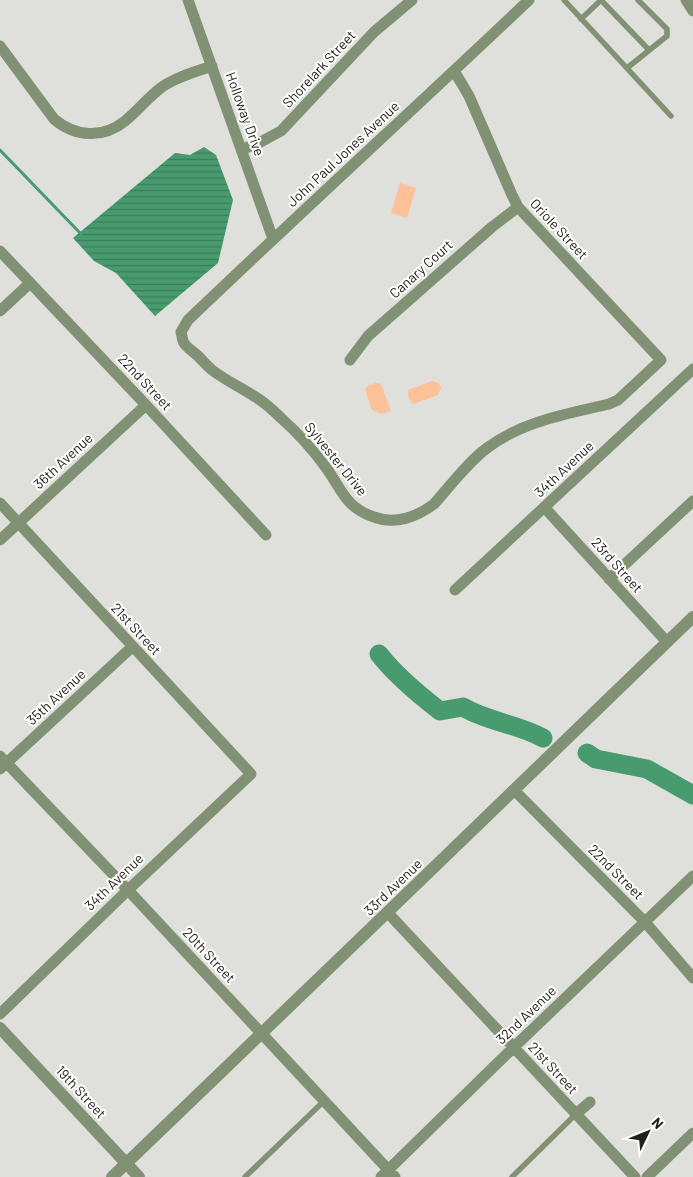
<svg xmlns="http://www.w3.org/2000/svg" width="693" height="1177" font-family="Barlow,sans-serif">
  <defs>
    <pattern id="water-rules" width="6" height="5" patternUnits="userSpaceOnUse" patternTransform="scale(1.25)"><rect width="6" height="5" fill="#489a6f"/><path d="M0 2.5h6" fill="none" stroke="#3c7d5b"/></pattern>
  </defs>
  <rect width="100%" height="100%" fill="#dfdfdb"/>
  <path fill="#fcc199" d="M400 183 416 188 407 218 391 213Z
    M432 381 439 383 441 388 438 395 414 404C408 400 408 396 408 390Z
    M376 383 381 384 391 411 382 414 372 410 365 389 369 385Z"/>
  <path fill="url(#water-rules)" d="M204 147 216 155 233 200 218 263 155 316 116 273 94 261 73 238 175 153 190 155Z"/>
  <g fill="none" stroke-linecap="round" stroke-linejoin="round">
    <path stroke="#489a6f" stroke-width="3" d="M0 150 81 234"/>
    <path stroke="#489a6f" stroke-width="19" d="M379 654C396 676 418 694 440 711L463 707C488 722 518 724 543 738
      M587 753 596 759 647 769 693 795"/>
    <path stroke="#809174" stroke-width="5.5" d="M564 0 671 116
      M601 0 649 50
      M581 19 601 0
      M627 68 667 36V29L638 0
      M245 1177 324 1101
      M512 1177 576 1114"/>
    <path stroke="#809174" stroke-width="11" d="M188 0 273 239
      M686 0 693 11
      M0 46 54 119C75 137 103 139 125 121 138 111 148 97 162 87 176 77 195 72 212 66
      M454 71 462 84 469 96 512 195 518 207 661 360 618 400 609 404C567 414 523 421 487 448 467 463 451 485 434 504 417 517 395 525 374 517 346 508 342 490 327 469 314 451 298 433 281 418 273 410 264 402 254 396 240 387 225 380 212 370 207 366 203 361 198 356 194 352 187 348 184 343 182 340 182 335 181 332L188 320C301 212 416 107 529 0
      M242 149 255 145 281 131 374 32 412 0
      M0 251 146 405 266 535
      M0 311 30 283
      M350 360 368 336 492 227 518 207
      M0 503 251 774 128 890 0 1014
      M545 508 667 642
      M0 540 146 405
      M609 579 693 501
      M455 590 693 369
      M0 756 128 890 395 1177
      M0 769 132 647
      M514 790 645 922 693 978
      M388 913 635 1177
      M576 1114 590 1102
      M381 1177 514 1047 693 876
      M647 1177 693 1133"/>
    <path stroke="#809174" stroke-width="12" d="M0 1028 139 1177
      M112 1177C306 991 500 804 693 617"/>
  </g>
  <g text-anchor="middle" stroke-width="4" stroke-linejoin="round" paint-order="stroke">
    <g font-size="14" fill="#20201f" stroke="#fffffe">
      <text transform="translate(319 69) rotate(-47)" y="5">Shorelark Street</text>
      <text transform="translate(245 114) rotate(70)" y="5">Holloway Drive</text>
      <text transform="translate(343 154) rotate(-43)" y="5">John Paul Jones Avenue</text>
      <text transform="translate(559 229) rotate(47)" y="5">Oriole Street</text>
      <text transform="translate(421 269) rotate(-42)" y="5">Canary Court</text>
      <text transform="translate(145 382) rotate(47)" y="5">22nd Street</text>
      <text transform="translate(336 459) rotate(51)" y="5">Sylvester Drive</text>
      <text transform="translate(63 461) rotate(-43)" y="5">36th Avenue</text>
      <text transform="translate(564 469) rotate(-43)" y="5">34th Avenue</text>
      <text transform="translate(617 565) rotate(48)" y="5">23rd Street</text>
      <text transform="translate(136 629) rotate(47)" y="5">21st Street</text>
      <text transform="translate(56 697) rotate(-43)" y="5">35th Avenue</text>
      <text transform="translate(616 872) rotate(45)" y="5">22nd Street</text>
      <text transform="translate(114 882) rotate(-44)" y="5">34th Avenue</text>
      <text transform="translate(393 887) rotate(-44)" y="5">33rd Avenue</text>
      <text transform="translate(209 955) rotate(47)" y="5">20th Street</text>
      <text transform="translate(526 1015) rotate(-44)" y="5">32nd Avenue</text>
      <text transform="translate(553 1068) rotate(47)" y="5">21st Street</text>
      <text transform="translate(81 1092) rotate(47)" y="5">19th Street</text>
    </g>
  </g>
  <g transform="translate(648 1132) rotate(47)" stroke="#fffffe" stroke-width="4" paint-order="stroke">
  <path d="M0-4L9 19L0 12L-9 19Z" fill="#20201f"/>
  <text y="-8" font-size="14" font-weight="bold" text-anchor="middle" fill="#20201f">N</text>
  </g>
</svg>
